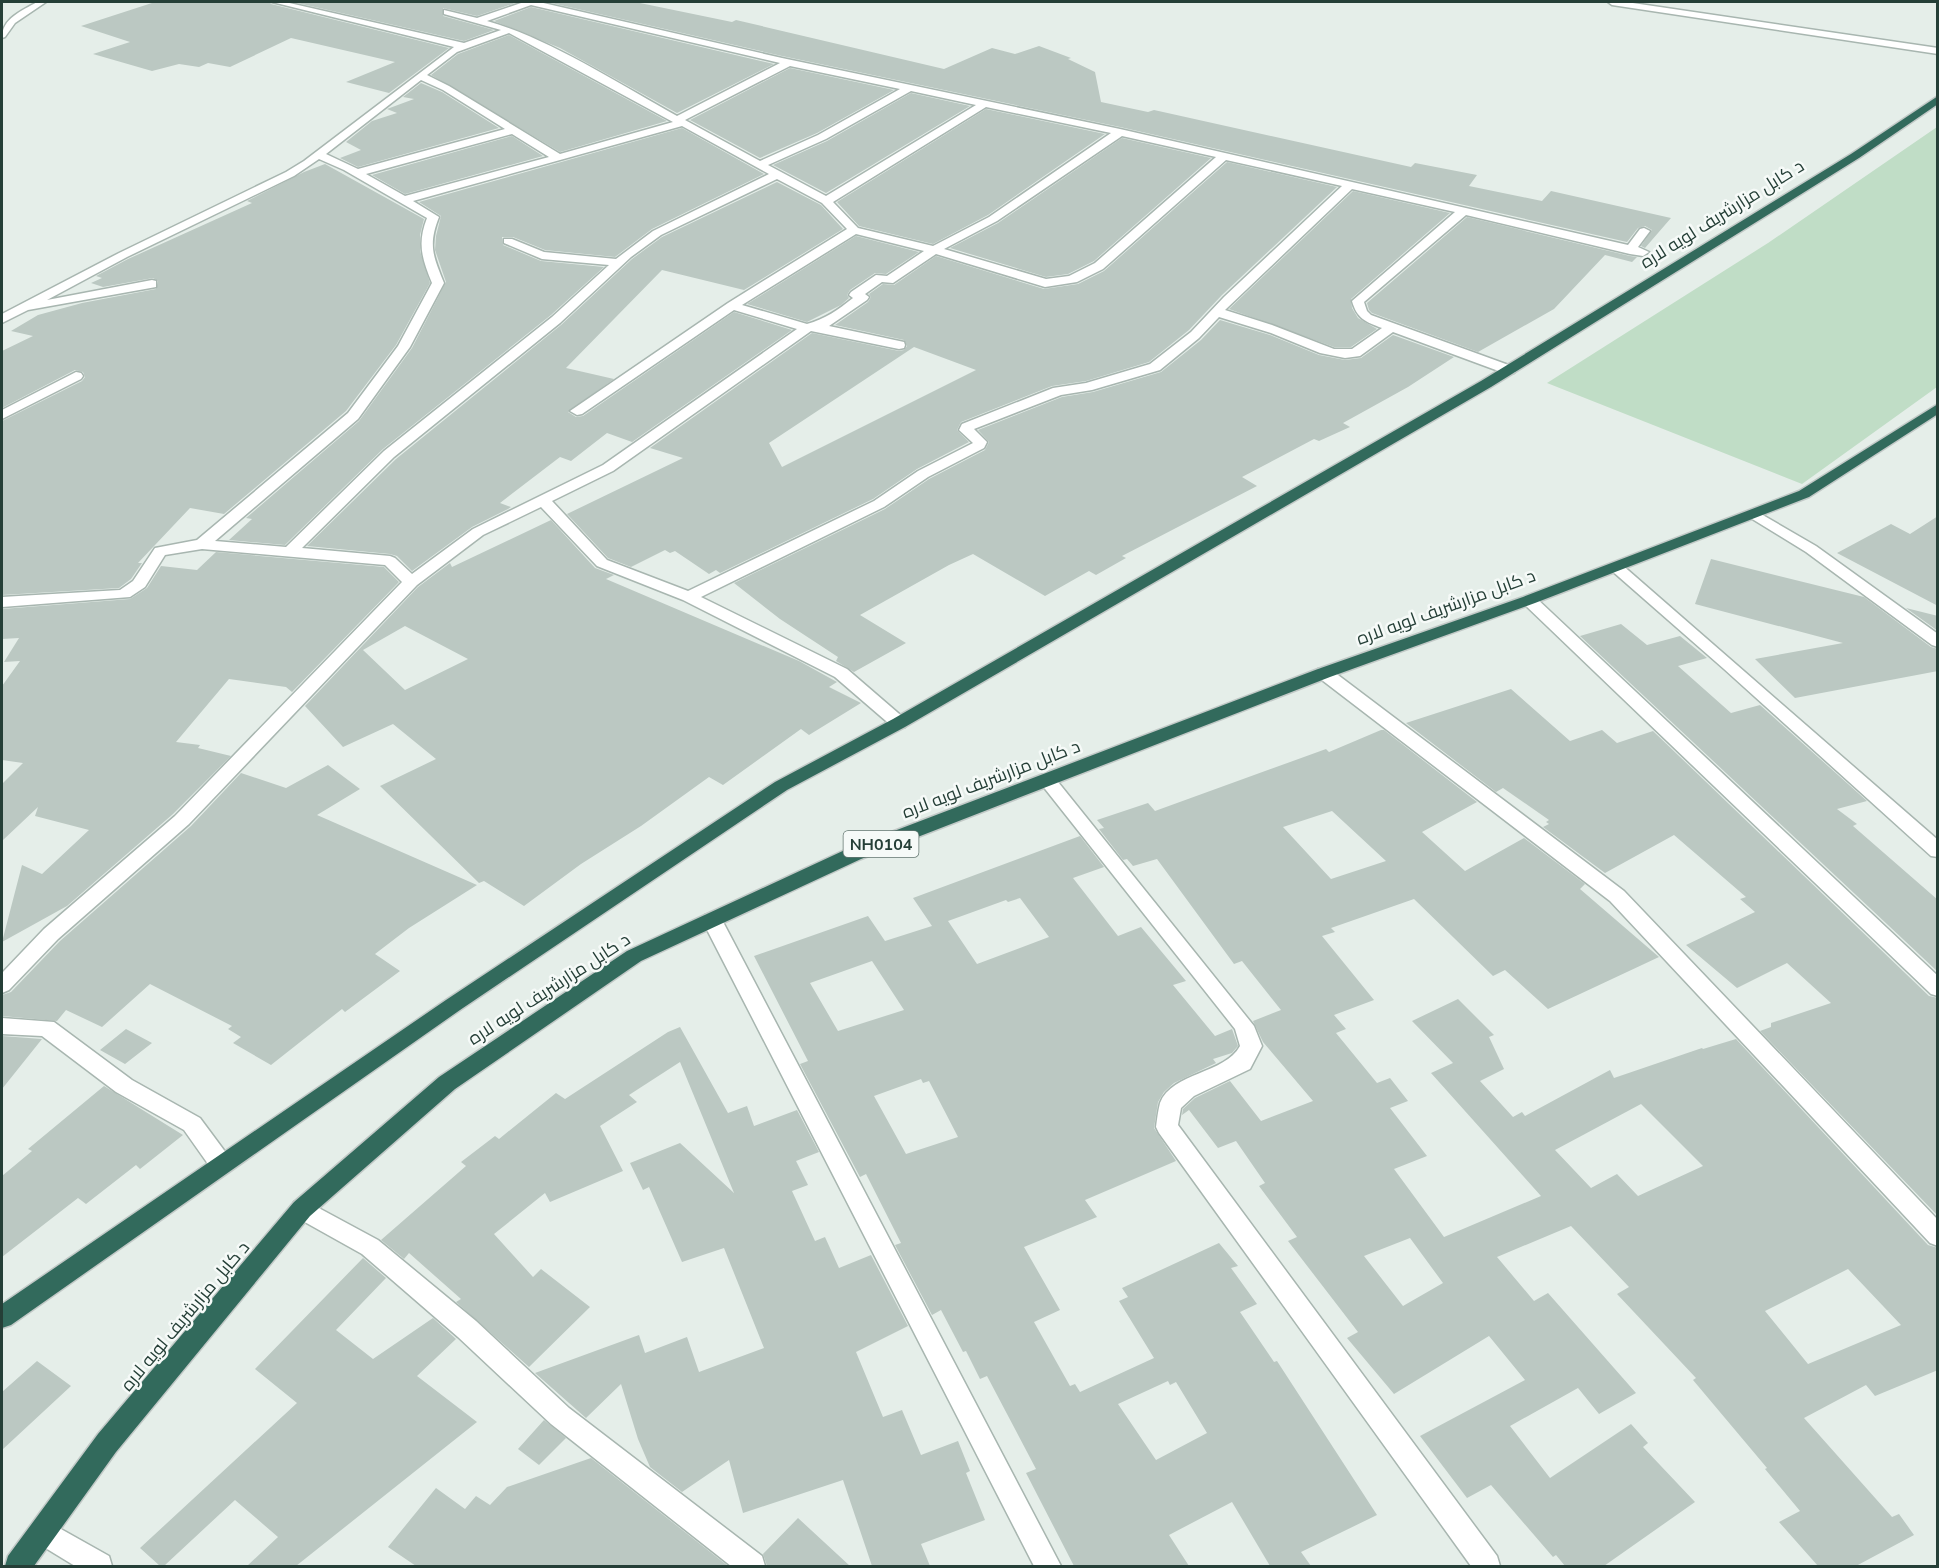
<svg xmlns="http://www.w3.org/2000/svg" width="1939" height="1568" font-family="'Nunito Sans',Cairo,sans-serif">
  <rect width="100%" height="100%" fill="#e5eee9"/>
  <path fill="#c0ddc6" d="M1937 127V387L1802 484 1547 383 1768 243Z"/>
  <path fill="#bbc8c2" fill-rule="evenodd" d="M155 2H270L271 4 449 48 389 93 346 82 395 62 291 38 230 67 208 63 199 67 179 64 152 71 93 54 130 42 81 26Z
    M293 2H518L477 16 443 8V16L494 30 464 41Z
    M547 2H635L732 22 736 20 944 69 992 48 1015 54 1039 46 1071 58 1068 59 1095 72 1101 102 1148 112 1154 110 1411 167 1415 163 1477 175 1469 186 1542 201 1551 191 1671 218 1645 248 1641 246 1652 230 1645 226 1638 228 1627 242 1120 127 782 56Z
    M531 7 774 64 677 113 560 48 494 21Z
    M509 35 667 121 560 152 431 75 458 54Z
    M790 68 894 90 817 133 760 158 690 120Z
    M421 83 442 92 499 128 358 167 340 158 361 150 346 142 372 121 397 113 387 109 414 99 403 97Z
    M911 93 970 106 826 193 773 165 827 141Z
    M986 109 1105 134 988 215 933 244 859 226 837 202Z
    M682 128 764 174 652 229 615 257 545 250 513 237H502L503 245 541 261 604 267 551 315 383 449 285 545 229 540 252 519 246 518 359 421 412 348 446 282 435 250 436 236 441 216 419 202Z
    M512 136 543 156 405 194 372 175Z
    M1122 138 1211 158 1094 261 1068 274 1046 277 950 248 998 223Z
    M1227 162 1337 187 1222 295 1189 330 1149 362 1086 381 1052 386 961 422 957 430 969 442 917 469 873 499 720 573 716 570 709 574 675 551 670 553 665 550 631 567 608 558 567 514 683 458 650 448 812 333 899 351 904 350 907 346 904 340 835 325 868 302 871 297 869 294 883 284 894 285 936 256 1044 289 1078 284 1104 271ZM914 347 976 370 782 467 769 443Z
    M325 164 424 219 420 235V251L430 283 396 345 346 411 224 514 190 508 138 563H142L131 579 119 588 2 595V421L82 381 85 377 83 372 75 370 2 408V351L33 336 11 331 38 315 82 303 156 289 158 281 153 278 103 287 91 283 102 278 96 276 128 259 252 203 247 201 304 172Z
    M777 182 821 205 843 229 744 290 662 270 566 368 614 379 568 412 576 417 583 416 734 312 792 330 632 442 607 433 571 461 560 457 500 503 511 507 508 509 472 527 412 571 397 556 390 554 307 546 396 459 561 325 632 259 662 237Z
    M1353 191 1450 213 1351 299 1352 308 1358 318 1377 329 1351 347H1334L1229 309Z
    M1467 217 1630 256 1637 257 1632 262 1605 255 1554 309 1478 352 1372 313 1369 310 1367 303Z
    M856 236 919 252 886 274 875 273 850 290 847 295 849 298 841 305 807 322 747 304Z
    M1220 320 1270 335 1319 355 1345 360 1361 358 1393 335 1454 357 1408 387 1343 423 1350 427 1319 441 1314 439 1242 477 1257 486 1122 556 1126 558 1096 575 1089 571 1045 596 973 554 949 565 860 615 906 643 854 672 836 661 838 657 780 619 734 583 885 509 929 479 985 450 989 442 978 430 1062 397 1093 392 1161 372 1201 340Z
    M1938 516V606L1837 553 1891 524 1910 534Z
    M551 520 595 568 614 575 606 579 799 661 837 682 829 687 861 703 809 735 801 729 723 785 709 777 641 826 581 864 524 906 484 881 479 883 380 786 436 759 393 724 343 747 305 706 418 587 450 563 452 567ZM405 626 468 659 405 690 363 650Z
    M216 552 384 567 399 582 292 692 286 687 229 679 176 742 200 745 198 748 231 756 173 814 67 906 2 942 22 865 42 874 89 830 35 816 38 807 2 841V784L23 763 2 760V686L20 661 4 662 19 638 2 639V609L130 599 147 588 161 566 197 570Z
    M1711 559 1864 597 1931 647 1938 649V671L1795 698 1755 659 1843 643 1695 604Z
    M1906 608 1938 616V631Z
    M1621 624 1647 645 1680 636 1707 658 1678 666 1731 713 1760 705 1867 801 1837 809 1857 824 1853 826 1938 900V972L1580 636Z
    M1511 689 1570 741 1602 730 1617 743 1653 731 1929 996 1938 998V1216L1760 1031 1771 1027V1023L1831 1003 1787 963 1737 988 1686 945 1755 912 1740 899 1746 897 1674 835 1605 873 1543 827 1549 824 1546 822 1549 820 1503 788 1496 792 1406 723Z
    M1381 730H1384L1477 802 1422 832 1465 871 1524 838 1585 884 1580 889 1659 957 1548 1009 1505 970 1493 976 1414 899 1331 928 1335 932 1322 936 1374 1000 1334 1015 1346 1029 1336 1033 1377 1083 1390 1078 1408 1101 1390 1108 1427 1156 1394 1169 1444 1237 1541 1196 1431 1073 1453 1063 1412 1021 1458 999 1494 1035 1489 1037 1504 1069 1480 1081 1513 1117 1522 1112 1525 1116 1610 1070 1614 1078 1702 1048 1703 1049 1736 1039 1928 1245 1938 1248V1370L1875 1396 1866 1385 1804 1418 1892 1517 1899 1514 1914 1535 1856 1566H1818L1779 1522 1800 1511 1765 1469 1767 1468 1693 1380 1696 1378 1617 1294 1629 1287 1571 1226 1497 1257 1534 1301 1548 1293 1636 1393 1599 1414 1578 1388 1510 1426 1550 1478 1631 1424 1648 1443 1643 1447 1695 1502 1604 1566H1565L1556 1555 1553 1557 1491 1485 1467 1498 1420 1436 1525 1380 1489 1336 1394 1394 1347 1338 1358 1332 1288 1241 1297 1237 1259 1186 1265 1183 1236 1141 1218 1148 1189 1110 1182 1115 1183 1109 1195 1098 1230 1081 1261 1121 1313 1101 1263 1042 1253 1021 1281 1010 1242 961 1234 964 1157 859 1133 866 1127 859 1123 860 1099 829 1104 828 1097 820 1148 803 1155 811 1326 749 1329 752ZM1332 811 1386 861 1331 879 1283 827ZM1641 1104 1703 1166 1638 1196 1617 1174 1591 1188 1555 1150ZM1410 1238 1443 1283 1403 1306 1364 1256ZM1848 1269 1901 1325 1808 1364 1765 1311Z
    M328 765 360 789 317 815 477 885 409 928 375 954 400 971 345 1012 342 1009 271 1065 233 1043 241 1037 228 1029 232 1026 150 984 102 1027 66 1010 57 1021 2 1016V995L11 992 60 941 191 826 241 773 286 788Z
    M1080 836 1104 867 1073 878 1118 936 1141 927 1186 981 1173 985 1215 1036 1232 1029 1238 1046 1232 1053 1213 1059 1216 1063 1174 1083 1164 1092 1158 1102 1154 1128 1176 1161 1085 1200 1097 1217 1024 1247 1060 1310 1034 1322 1070 1386 1075 1384 1080 1392 1154 1358 1119 1301 1128 1297 1122 1288 1219 1243 1238 1266 1231 1268 1257 1304 1240 1312 1274 1362 1277 1361 1377 1515 1301 1552 1311 1566H1270L1232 1502 1169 1535 1189 1566H1074L1026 1473 1036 1469 987 1376 980 1379 966 1351 963 1352 941 1310 932 1315 895 1245 901 1243 866 1174 860 1177 800 1064 808 1061 754 956 868 916 885 941 932 926 913 898ZM1020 898 1049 937 977 964 948 921 1006 900 1008 902ZM872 961 904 1010 838 1031 810 983ZM921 1079 923 1083 929 1081 958 1137 906 1154 874 1096ZM1168 1381 1170 1385 1176 1382 1207 1433 1156 1460 1118 1404Z
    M680 1027 728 1113 747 1106 754 1126 797 1110 819 1152 796 1161 808 1185 792 1191 815 1241 825 1237 839 1268 871 1255 908 1326 856 1352 883 1417 902 1410 921 1455 958 1441 970 1471 966 1473 985 1520 921 1544 930 1566H872L843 1480 743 1513 729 1460 682 1492 650 1467 638 1439 621 1384 586 1418 535 1373 639 1335 645 1353 687 1337 699 1372 764 1348 724 1248 682 1262 649 1187 643 1190 630 1163 680 1143 734 1193 680 1062 629 1095 637 1102 600 1126 623 1171 550 1202 545 1193 494 1234 533 1277 541 1269 590 1307 529 1367 456 1302 461 1299 409 1253 404 1259 381 1240 466 1166 461 1162 495 1136 499 1139 556 1093 565 1099 668 1032Z
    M126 1029 152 1043 125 1064 100 1050Z
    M2 1036 42 1039 2 1089Z
    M104 1086 183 1135 140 1169 136 1165 86 1204 78 1198 2 1257V1176L32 1151 28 1149Z
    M363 1258 386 1278 336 1330 373 1359 433 1318 456 1339 417 1376 477 1422 296 1566H247L278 1537 235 1500 164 1566H160L140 1548 297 1403 255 1369Z
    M37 1361 71 1386 2 1450V1392Z
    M544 1420 566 1438 539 1465 518 1449Z
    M591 1458 728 1566H416L388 1547 436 1488 465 1509 476 1496 490 1505 507 1487Z
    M798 1518 850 1566H767L763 1554Z"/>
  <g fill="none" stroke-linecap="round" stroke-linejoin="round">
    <defs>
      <path id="minor" d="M37 2H46L15 23 5 37 2 38C2 18 22 11 37 2Z
        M272 2H285L464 43 501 30 444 14V10L477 18 524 2H539L782 58 1120 129 1628 245 1640 229 1644 228 1650 231 1638 247 1649 252 1643 256 1630 254 1466 215 1364 302 1367 311 1371 315 1514 367 1516 370 1514 373H1504L1393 332 1360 356 1345 358 1320 353 1271 333 1219 317 1199 338 1160 370 1092 390 1061 395 974 429 987 442 984 448 928 477 884 507 701 597 847 669 905 719 908 723 905 727H893L835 677 683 600 597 566 541 507 483 535 417 585 189 824 58 939 9 990 2 993V973L44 929 175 816 402 582 385 565 202 549 165 555 145 587 130 597 2 607V597L120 590 133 581 155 548 197 540 348 413 398 346 432 283C422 259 417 243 427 218L344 170 319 159 294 176 127 257 47 300 152 280 156 281V287L28 310 2 323V314L119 253 286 172 304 161 454 47ZM531 5 780 63 677 116C619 84 550 39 487 21ZM509 33 673 122 560 154 449 86 427 75 457 52ZM790 66 900 89 818 135 760 161 685 120ZM421 80 443 90 505 129 358 169 326 154ZM911 91 976 105 826 196 768 165 826 139ZM986 107 1111 133 989 217 933 246 858 228 833 202ZM682 126 769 174 653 231 616 259 544 252 512 239H504V243L542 259 609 265 552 317 384 451 286 547 215 541 358 419 410 347 444 283C433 256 428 245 439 217L413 201ZM512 134 549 157 405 196 366 174ZM1122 136 1216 157 1095 263 1069 276 1046 279 944 249 997 221ZM1226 160 1342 186 1224 297 1191 332 1150 364 1086 383 1053 388 962 424 959 430 973 443 918 471 874 501 688 591 607 560 552 501 613 471 811 331 899 349 904 348 905 345 904 342 829 326 867 300 869 297 865 294 882 282 893 283 936 254 1045 287 1077 282 1103 269ZM777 179 822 203 847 229 728 303 570 411 577 415 582 414 734 310 797 329 603 465 473 529 412 574 395 558 390 556 302 548 394 457 560 323 631 257 661 235ZM1352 189 1455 212 1352 301C1357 319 1366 322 1382 328L1352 349H1334L1272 325 1225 310ZM856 234 924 251 887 276 876 275 851 292 849 295 853 298C838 310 825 319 807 324L742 305Z
        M1608 2H1626L1938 48V54L1612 5Z
        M76 372 81 373 83 376 81 379 2 419V410Z
        M1754 510 1816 546 1938 634V647L1932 645 1806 552 1749 517 1747 514 1749 511Z
        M1616 562 1621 564 1938 840V857L1931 856 1724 669 1611 570 1608 567Z
        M1529 595 1535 597 1938 976V996L1931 994 1523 603 1521 600Z
        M1324 668 1330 669 1624 891 1938 1220V1246L1930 1243 1610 901 1318 677 1316 673 1318 669Z
        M1048 775 1054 777 1254 1026 1262 1046 1250 1069 1194 1096 1181 1108 1178 1125 1497 1556 1500 1566H1471L1159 1133 1156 1127C1157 1119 1158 1111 1160 1103 1172 1072 1225 1074 1240 1046L1235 1029 1042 785 1039 781 1042 777Z
        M712 913 719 915 722 920 1061 1566H1034L702 920 705 915Z
        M2 1018 54 1022 132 1080 200 1118 229 1157 232 1164 229 1171 221 1173 213 1171 184 1130 116 1092 42 1036 2 1034Z
        M302 1199 378 1240 476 1321 569 1408 762 1556 765 1566H731L551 1424 458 1337 362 1254 294 1216 291 1209 294 1202Z
        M43 1519 109 1556 112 1566H75L34 1541 30 1532 34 1523Z"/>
      <path id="highway" d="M1938 96V104L1859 158 1491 387 905 727 787 790 460 1010 11 1325 2 1328V1304L446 1000 775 782 893 719 1481 381 1851 154Z
        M1938 404V414L1809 497 1535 603 1330 677 861 859 641 961 455 1089 310 1216 116 1452 34 1566H5L8 1556 98 1434 294 1202 439 1077 627 951 847 849 1318 669 1523 597 1799 491Z"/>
    </defs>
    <use href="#minor" stroke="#a8b6b0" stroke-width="3"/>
    <use href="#highway" stroke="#c2c9c7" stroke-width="3"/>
    <use href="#minor" fill="#fff" fill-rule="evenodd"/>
    <use href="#highway" fill="#326a5c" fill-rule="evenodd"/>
  </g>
  <g text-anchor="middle" stroke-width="5" stroke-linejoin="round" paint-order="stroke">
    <rect fill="#f6faf8" stroke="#647771" stroke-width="1.5" x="843.5" y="831" width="75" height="26" rx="4.5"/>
    <g font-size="16" font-weight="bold" fill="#253f37">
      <text x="881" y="850">NH0104</text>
    </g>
    <g font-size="18" fill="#253f37" stroke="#f6faf8">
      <text transform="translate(1722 214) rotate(-32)" y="6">د کابل مزارشریف لویه لاره</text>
      <text transform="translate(1446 607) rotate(-20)" y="6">د کابل مزارشریف لویه لاره</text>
      <text transform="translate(991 779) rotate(-21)" y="6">د کابل مزارشریف لویه لاره</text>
      <text transform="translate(549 989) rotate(-33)" y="6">د کابل مزارشریف لویه لاره</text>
      <text transform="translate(185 1316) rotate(-50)" y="6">د کابل مزارشریف لویه لاره</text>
    </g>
  </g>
  <rect width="1939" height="1568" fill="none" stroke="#253f37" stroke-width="6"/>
</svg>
